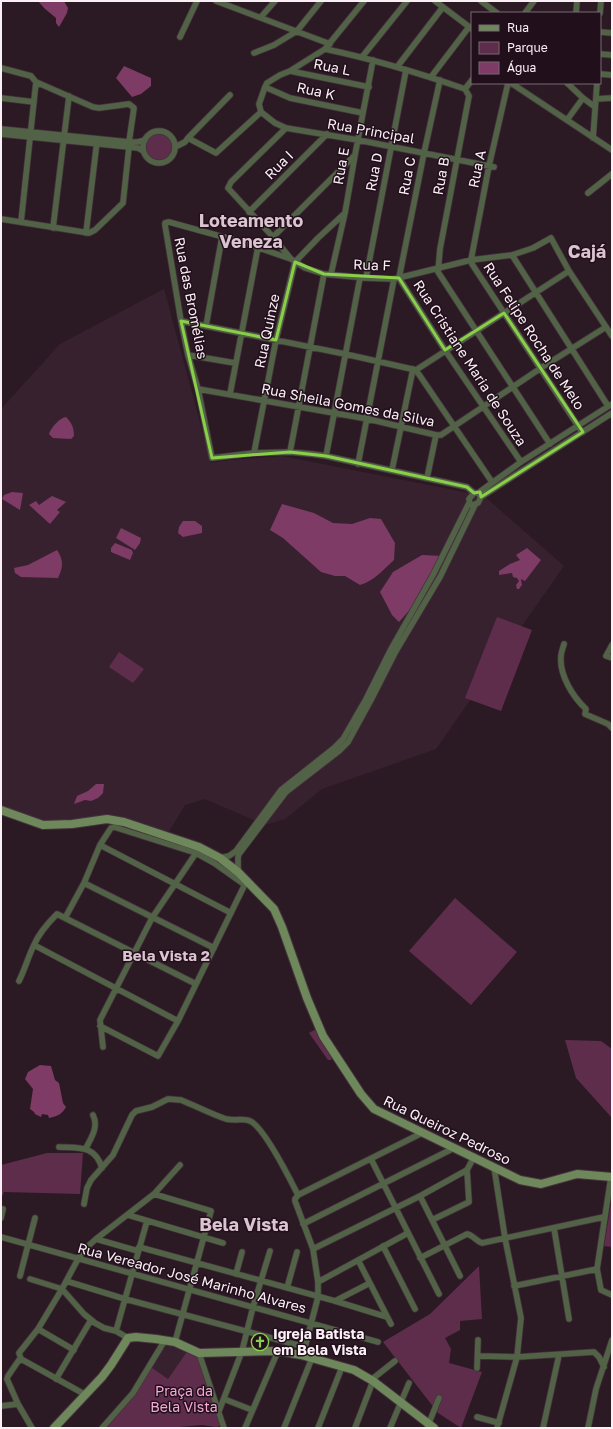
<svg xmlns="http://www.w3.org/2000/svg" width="613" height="1429" font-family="'Golos Text',sans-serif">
  <rect width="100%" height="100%" fill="#2b1a24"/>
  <path fill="#38212f" d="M164 289 211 463 231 460 282 456 484 496 564 566 436 749 322 789 285 819 265 825 205 799 185 805 168 833 114 815 47 822 1 808V409L60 344Z
    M166 1342 188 1350 168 1379 151 1367Z"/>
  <path fill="#5e2d4c" d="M145 147a14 14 0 1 1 28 0a14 14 0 1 1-28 0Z
    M497 617 532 630 501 711 465 698Z
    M119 652 144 669 133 683 109 667Z
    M455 898 517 952 471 1005 409 951Z
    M316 1029 333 1056 331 1060H328L309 1033Z
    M565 1040 601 1041 612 1049V1118L576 1078Z
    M47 1153H83L80 1194 4 1192 1 1199V1165Z
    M612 1197V1247L604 1246Z
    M479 1266 482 1319 460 1321V1330L445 1338 451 1349 449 1363 482 1372 461 1428 438 1413 383 1342 430 1314Z
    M188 1350 198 1356 221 1424 220 1426 216 1427 202 1425 169 1428H103L151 1367 168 1379Z"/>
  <path fill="#7d3b65" d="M38 1H64L68 8 67 13 59 27 56 23V18L44 8Z
    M124 66 151 78V86L141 94 132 97 116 78Z
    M66 417C72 423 74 428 74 436L71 439 53 438 49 434C51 428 59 418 66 417Z
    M12 492 23 493 20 510 2 499 4 495Z
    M52 496 66 502 57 510 60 512 50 524 29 505 36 501 39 505Z
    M282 504 314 513 333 523 352 524 370 518 381 519 395 543 394 560C383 570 374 581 360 585L345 576H335L321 572 283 538 270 530Z
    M183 521H195L202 526V533L183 537 178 533 179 527Z
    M121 528 141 538 140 543 135 550 116 538Z
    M115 543 132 550 133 553 130 560 111 552V548Z
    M527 548 541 560 525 581 521 579 522 585 519 589H517L516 585 519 581 517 578 513 577 512 573 499 575V571L510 564 520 560 516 555Z
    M57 550C64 560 63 568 58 578L21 577 15 573 14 568 28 565Z
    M422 555 443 556 426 581 414 605 399 622 392 615 380 592 393 572Z
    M96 784H104L103 793 98 798 91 801 85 800 74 804 77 796 88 791Z
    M40 1065 51 1066 55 1080 59 1083 63 1103 66 1107C62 1114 58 1116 49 1118L48 1115 42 1114 41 1117 35 1114 34 1112 30 1109 33 1089 25 1079 28 1072Z"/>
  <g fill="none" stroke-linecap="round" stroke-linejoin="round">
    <defs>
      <path id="street" d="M216 1 330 44
        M364 1 325 49 290 71 280 75 267 83 265 87 259 104 261 112 275 123 286 128 358 140 494 167
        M435 1 472 29
        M481 1 497 13
        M525 13 534 1
        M576 13 577 1
        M600 13 601 1
        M261 17 275 1
        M600 32 612 33
        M180 37 197 1
        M325 49C373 59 419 73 465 89L472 80
        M254 53 274 45 297 31 321 1
        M600 54 612 55
        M362 57 407 1
        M397 67 443 7
        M1 68 31 76 36 82 93 107 99 108 129 104 134 108 129 142
        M290 71 369 87
        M600 74 612 75
        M431 77 469 27
        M508 83 489 166 471 260 472 264 580 429 583 432
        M511 83 612 150
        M567 83 583 98 595 107
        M265 87 290 98 363 113
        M465 89 469 96 440 249 438 272 550 444
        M1 98 34 102
        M596 99 612 98
        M567 120 583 98
        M286 128 231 182 228 188 273 237 291 259 305 268 324 274 366 278 394 279 471 260 512 255 533 248 551 238 569 271 612 336
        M1 129 129 142H138L145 140
        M143 147a16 16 0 1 1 32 0a16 16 0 1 1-32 0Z
        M1 134 129 147 138 148 143 151
        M188 138 230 95
        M593 138 597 83
        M175 147 185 142 188 138 216 153 261 112
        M588 193 612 174
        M249 212 327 134
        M1 219 89 233 95 230 123 203 129 147
        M21 222 36 82
        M53 228 69 96
        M86 233 97 141
        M273 237 355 155
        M512 255 608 406
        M291 259 245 243 169 222 165 223V225L181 321 188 355 198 389 212 458 254 453 290 452 312 454 326 456 467 487 474 493
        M331 274 345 213 355 155 373 60
        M366 278 406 70
        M399 278 445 350 521 462
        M399 278 424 153 440 80
        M181 321 345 354 416 370
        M206 326 222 237
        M188 355 235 363
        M416 370 569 271
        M416 370 492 482
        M198 389 368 419 436 435H441L541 368 606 327
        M230 394 258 247
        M290 452 324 274
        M254 453 276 340 295 262 318 238 345 213
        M326 456 360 278
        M358 464 394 279
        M392 470 413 369
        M427 478 436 435
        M474 493H478L481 497 478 503 472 505 470 504 469 499Z
        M478 493 521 462 612 404
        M481 497 612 413
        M564 644C563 648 561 652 561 656 559 675 573 697 586 709L585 714 608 724 612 728
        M612 645 606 656 612 658
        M100 845 231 913
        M220 858 229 856 236 851 281 790 334 748 343 739 366 699 391 649 433 575 469 503
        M238 872V857L239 854 286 792 339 751 348 742 371 700 396 651 440 577 475 505
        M84 883 214 948
        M65 918 84 883 100 845 111 828 114 827 196 853 214 863 245 885
        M34 945 178 1021
        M19 981C25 969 28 957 34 945 39 933 48 923 57 914L196 984
        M100 1026 158 1056 178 1021 247 880
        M103 1047 100 1020 152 918 196 853
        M59 1147C79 1148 95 1145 102 1168
        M86 1148C91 1138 99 1127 93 1115
        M371 1159 439 1294
        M494 1167 505 1238 521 1318 517 1357 497 1428
        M611 1177 597 1269 601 1290 612 1295
        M154 1194 211 1211 175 1342
        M298 1195 422 1133
        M420 1196 460 1276
        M84 1204 87 1188 91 1180 113 1155 132 1115 136 1111 152 1107 168 1099 181 1100C196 1106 211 1114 226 1119 234 1121 243 1118 250 1121 264 1127 291 1181 298 1195
        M128 1215 223 1243
        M1 1218 3 1209
        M432 1220 469 1202 467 1170
        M303 1224 454 1148
        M554 1228 569 1319
        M1 1237 378 1342
        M96 1239 138 1251
        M383 1246 415 1309
        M139 1247 335 1301 387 1317
        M313 1249 420 1196 467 1170 474 1157
        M420 1258 467 1234C473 1235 476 1241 482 1243L604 1217
        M358 1260 391 1324
        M236 1274 242 1252
        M20 1276 35 1218
        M30 1279 62 1289 84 1314 95 1323 104 1328 116 1331 128 1338
        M66 1281 125 1299 305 1347 318 1297V1282L313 1249 295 1201V1199L298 1195
        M318 1282 408 1233
        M514 1286 597 1269
        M287 1288 297 1252
        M335 1301 370 1283
        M38 1329 74 1350
        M116 1331 147 1221
        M199 1353 224 1428
        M478 1356 517 1357 594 1352 599 1357 604 1367
        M19 1360 8 1376 7 1379 18 1404 32 1428
        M477 1368 478 1340
        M56 1379 91 1320
        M371 1380 395 1361
        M86 1395 21 1359 19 1353 38 1329 62 1289 78 1259 86 1248 96 1239 154 1194 180 1165
        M224 1399 252 1410
        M1 1406 18 1404
        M219 1411 242 1351 253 1307 270 1251
        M477 1417 499 1423
        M102 1428 133 1393 165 1340
        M245 1428 278 1351
        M284 1428 312 1358
        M318 1428 342 1367
        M355 1428 373 1381
        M390 1428 409 1383
        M427 1428 439 1398
        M543 1428 559 1355
        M588 1428 596 1389 612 1340"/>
      <path id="secondary" d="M1 810 43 825 72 824 107 819 124 822 199 847 220 858 238 872 274 909 282 927 307 998 323 1036 361 1094 374 1109 520 1180 541 1184 577 1174 612 1177
        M54 1428 102 1377 111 1365 128 1338 136 1337 156 1339 175 1342 199 1353 278 1351 301 1355 354 1370 373 1381 434 1428"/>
    </defs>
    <use href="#street" stroke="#44343d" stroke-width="7"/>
    <use href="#secondary" stroke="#44343d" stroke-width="10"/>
    <use href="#street" stroke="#526246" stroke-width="5.5"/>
    <use href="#secondary" stroke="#6e885b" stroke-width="8"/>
  </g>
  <path fill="none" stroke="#89cf48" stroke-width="3" stroke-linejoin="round" d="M295 262 324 274 399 278 445 350 504 313 583 432 481 497 480 492 474 493 467 487 326 456 290 452 212 458 181 321 276 340Z"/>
  <defs>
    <symbol id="church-ring" viewBox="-11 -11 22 22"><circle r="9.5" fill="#21101b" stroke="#89cf48" stroke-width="1.5"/><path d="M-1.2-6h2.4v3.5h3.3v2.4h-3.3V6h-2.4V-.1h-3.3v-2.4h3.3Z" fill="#89cf48"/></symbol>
  </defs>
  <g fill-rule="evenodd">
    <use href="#church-ring" x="250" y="1332" width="20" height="20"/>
  </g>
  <g text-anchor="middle" stroke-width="3" stroke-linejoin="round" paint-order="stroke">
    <g font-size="14" fill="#fbeff6" stroke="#21101b">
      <text transform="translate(332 67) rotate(11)" y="5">Rua L</text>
      <text transform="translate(316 91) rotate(12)" y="5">Rua K</text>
      <text transform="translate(371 131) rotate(10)" y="5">Rua Principal</text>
      <text transform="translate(279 165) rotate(-45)" y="5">Rua I</text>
      <text transform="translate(341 166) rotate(-80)" y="5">Rua E</text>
      <text transform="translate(477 169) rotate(-78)" y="5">Rua A</text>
      <text transform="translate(374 172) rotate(-79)" y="5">Rua D</text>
      <text transform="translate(407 176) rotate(-79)" y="5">Rua C</text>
      <text transform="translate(441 176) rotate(-80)" y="5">Rua B</text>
      <text transform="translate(372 265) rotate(2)" y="5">Rua F</text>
      <text transform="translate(191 298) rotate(79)" y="5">Rua das Bromélias</text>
      <text transform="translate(267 331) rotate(-78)" y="5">Rua Quinze</text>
      <text transform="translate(534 336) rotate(57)" y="5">Rua Felipe Rocha de Melo</text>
      <text transform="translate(470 363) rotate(57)" y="5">Rua Cristiane Maria de Souza</text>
      <text transform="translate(348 405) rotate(11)" y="5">Rua Sheila Gomes da Silva</text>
      <text transform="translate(447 1130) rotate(26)" y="5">Rua Queiroz Pedroso</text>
      <text transform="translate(192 1278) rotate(15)" y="5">Rua Vereador José Marinho Alvares</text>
    </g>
    <g font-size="14" font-weight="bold" fill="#fbeff6" stroke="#21101b" text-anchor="start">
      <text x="273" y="1339">Igreja Batista<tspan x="273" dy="16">em Bela Vista</tspan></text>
    </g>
    <g font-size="14" fill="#f6a8d7" stroke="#21101b">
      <text x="184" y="1396">Praça da<tspan x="184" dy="16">Bela Vista</tspan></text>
    </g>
    <g font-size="15" font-weight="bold" fill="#dbc3d0" stroke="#21101b">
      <text x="166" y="961">Bela Vista 2</text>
    </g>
    <g font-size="18" font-weight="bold" fill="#dbc3d0" stroke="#21101b">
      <text x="251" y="227">Loteamento<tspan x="251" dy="21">Veneza</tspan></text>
      <text x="587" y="258">Cajá</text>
      <text x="244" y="1231">Bela Vista</text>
    </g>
  </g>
  <rect width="613" height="1429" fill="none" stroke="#fbeff6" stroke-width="4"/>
  <rect x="471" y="12" width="130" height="72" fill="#21101b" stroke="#786973"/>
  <rect x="479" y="25" width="20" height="6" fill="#6e885b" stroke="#786973"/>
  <text x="507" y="32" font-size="12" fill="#fbeff6">Rua</text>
  <rect x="479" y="42" width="20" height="12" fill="#5e2d4c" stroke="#786973"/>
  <text x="507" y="52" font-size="12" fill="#fbeff6">Parque</text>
  <rect x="479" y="62" width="20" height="12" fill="#7d3b65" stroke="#786973"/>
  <text x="507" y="72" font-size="12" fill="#fbeff6">Água</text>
</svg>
